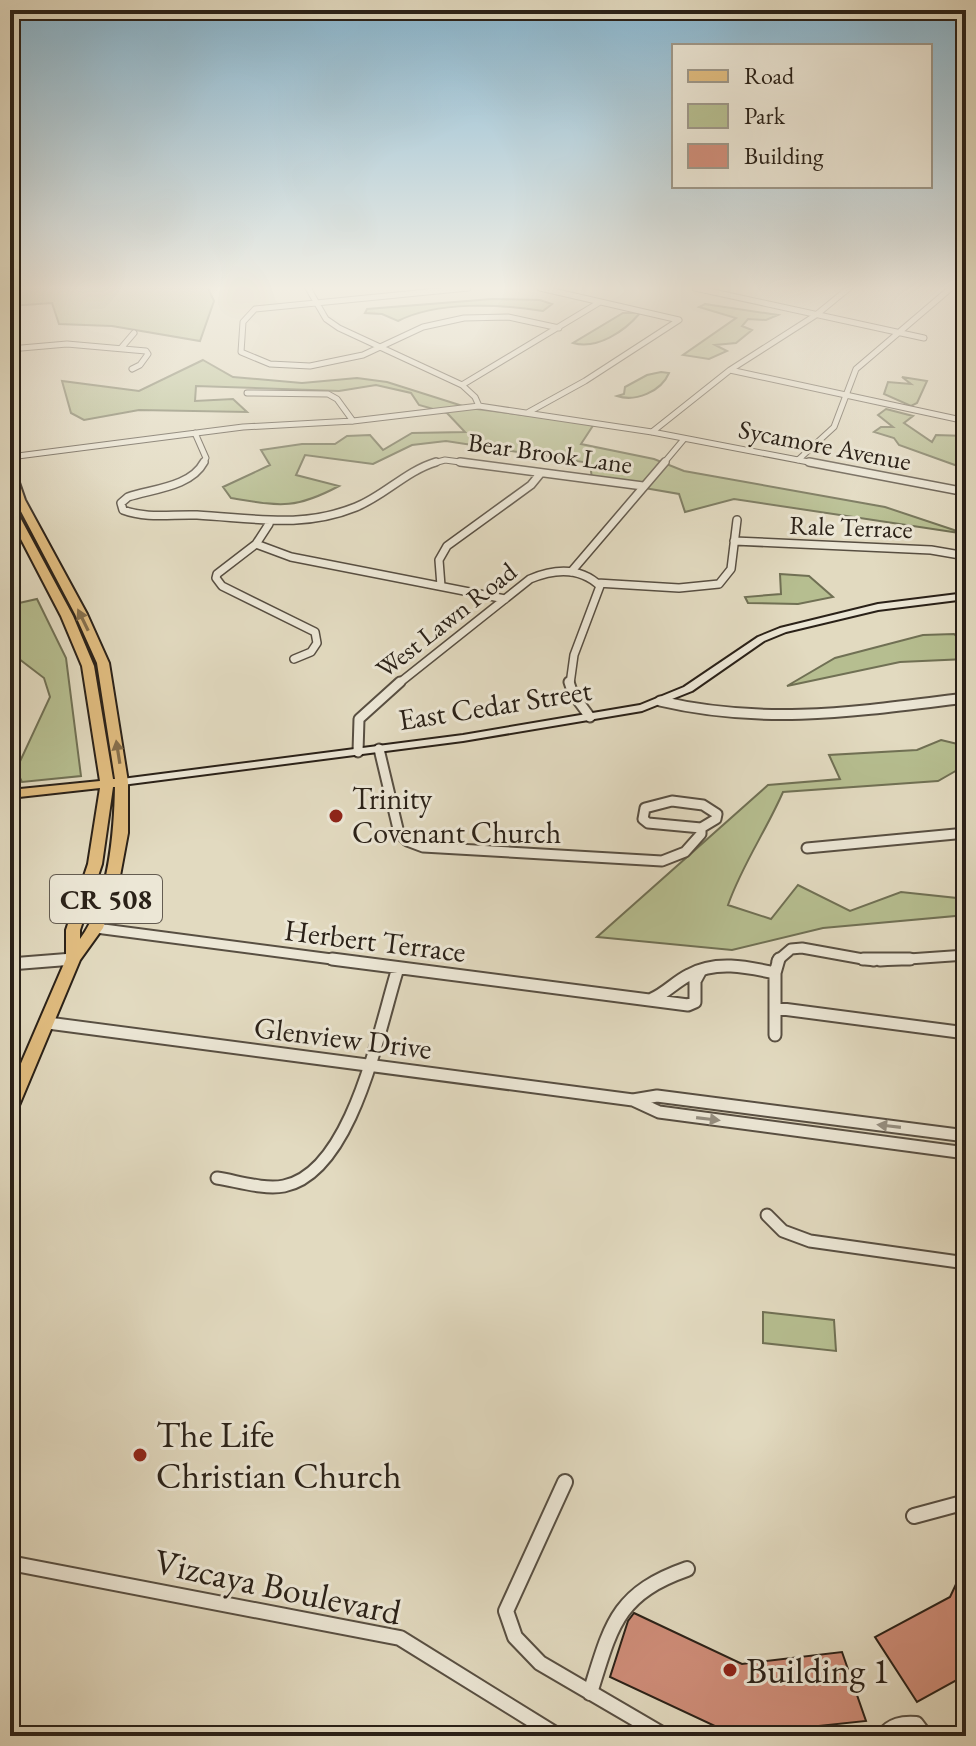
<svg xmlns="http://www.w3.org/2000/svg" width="976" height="1746" font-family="'EB Garamond',serif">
  <rect width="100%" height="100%" fill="#e2dac0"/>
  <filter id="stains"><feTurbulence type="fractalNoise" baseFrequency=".0025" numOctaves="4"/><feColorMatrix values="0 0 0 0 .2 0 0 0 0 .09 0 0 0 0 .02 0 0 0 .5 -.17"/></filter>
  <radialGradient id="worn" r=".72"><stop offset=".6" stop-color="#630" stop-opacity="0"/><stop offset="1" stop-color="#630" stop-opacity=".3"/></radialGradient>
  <path fill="#b6be90" stroke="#707054" stroke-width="2" d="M10 288H208L214 301 200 341 112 326 59 324 52 303 10 306Z
    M492 299 540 300 552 304 543 311C501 304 437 301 398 321L382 314 365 313 367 309Z
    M705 304 778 315 766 320 748 319 742 326 752 330 736 343 715 345 727 351 709 359 683 355 736 318 699 307Z
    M623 313H640C625 331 597 350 573 343Z
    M203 360 233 377 302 383 357 378 387 382 469 408 594 424 581 444 654 459 684 471 885 507 966 534 734 499 685 512 679 494 592 479 590 463 446 441 412 445 373 464 305 455 296 475 339 486C294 510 280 506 231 498L223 487 270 465 261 450 302 444H335L347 436 370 435 383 450 412 433 465 432 447 413 419 405 411 393 376 385 339 391 196 386 195 401 233 399 247 412 139 410 84 420 71 413 62 381 139 391Z
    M661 372 669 373C661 392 635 402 617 396L624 394 625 387 647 375Z
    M902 377 927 381 917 403 911 406 884 394 888 382 911 384Z
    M886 409 913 416 904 423 932 442 936 435 966 436V469L899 445 894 438 874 432 881 427H893L878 415Z
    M780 574 809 576 833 597 798 604 748 603 745 597 781 594Z
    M37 599 66 658 81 776 22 782 16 770 50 697 44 678 10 652V605Z
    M954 634 966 644V659L900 662 787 686 835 658 923 635Z
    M941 740 966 746V765L938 781 783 792C766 831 742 865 728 905L771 919 798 885 850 911 901 892 966 899V915L823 928 732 950 597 937 768 785 840 779 829 755 917 750Z
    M763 1312 834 1320 836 1351 763 1343Z"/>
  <path fill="#d08e7a" stroke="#2a2118" stroke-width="2" d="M966 1563V1675L917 1702 875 1637 950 1597Z
    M634 1613 742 1664 842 1652 866 1721 734 1735 610 1677 628 1621Z"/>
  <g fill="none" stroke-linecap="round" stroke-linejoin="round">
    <defs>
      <path id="minor-far4" d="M308 288 326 319 339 328 462 385 475 397 479 406
        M468 288 255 309 243 322 241 352 270 364 310 366 363 355 423 327 464 318 508 317 559 328
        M695 288 924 338
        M122 347 134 333
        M10 349 67 344 146 351 148 354 140 365 132 369
        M730 370 966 421
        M462 385 600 302
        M247 393 328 394 337 399 353 421
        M527 413 585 381 679 320 540 288
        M958 420 966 386
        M652 432 730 370 816 315 849 288
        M195 433 206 458 203 464
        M10 457 243 427 353 421 479 406 652 432 819 464
        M798 460 834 427 856 369 951 288
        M430 464 445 460 475 464
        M663 464 684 439"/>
      <path id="minor-far3" d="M204 462C191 487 152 489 128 497L121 503 123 510C147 519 172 514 197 515 253 518 302 529 356 507 384 496 406 471 436 462
        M460 462 643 486
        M809 462 966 492
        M269 524 256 544 217 574 216 578 222 586 315 632 317 643 311 652 294 659
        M734 541 931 550 966 556
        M256 544 291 557 505 599
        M571 572 665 462
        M597 583 679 588 719 584 731 569 737 520
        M441 586 439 560 447 546 531 485 540 474
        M398 684 530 579C554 569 580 567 600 586L574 655 570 684"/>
      <path id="minor-far2" d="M569 682 573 694 590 717
        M660 701C766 726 860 711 966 698
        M379 749 399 833 407 841 423 847 662 861 685 852 701 834V828
        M358 752 359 719 400 682
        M672 801 703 805 717 814 716 819 701 828 648 823 643 819 645 808Z
        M807 848 966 833
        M96 928 347 961
        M51 961 73 959
        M777 961 791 949 802 948 874 961
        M880 961 966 955"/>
      <path id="minor-far1" d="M332 959 688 1005 695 1002V981L701 970
        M863 959H910
        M10 964 73 959
        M775 973 779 959
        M652 999C666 993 675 982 689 975 716 960 747 967 775 973V1008L966 1033
        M775 1008V1035
        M48 1023 633 1100 657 1096 966 1136
        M633 1100 659 1112 966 1153
        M217 1178C237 1181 264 1190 284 1186 353 1172 379 1028 398 968
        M767 1215 783 1231 810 1241 966 1263"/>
      <path id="minor" d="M565 1482 506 1611 515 1637 540 1663 665 1736
        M914 1516 966 1502
        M10 1563 400 1638 558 1736
        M590 1693C611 1626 616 1594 687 1569
        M883 1736C892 1725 902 1723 916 1724L925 1736"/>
      <path id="secondary" d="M966 593V599L878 610 786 632 764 641 692 691 642 711 463 741 122 785 116 782 122 779 463 735 640 705 684 687 758 637 780 628 878 604Z"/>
      <path id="primary" d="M10 468 15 471 25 500 87 614 109 663 128 782V833L120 876 103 928 80 960 18 1108 16 1112 10 1114V1089L66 959V930L88 864 100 788 10 798V790L100 781 82 666 61 616 10 518V505L15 508 73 616 94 666 113 779H115L97 663 75 614 15 500 10 485ZM113 787H115C114 834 109 900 80 939V930L102 864Z"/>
    </defs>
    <use href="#minor-far4" stroke="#584f42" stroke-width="7"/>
    <use href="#minor-far3" stroke="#584f42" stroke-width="10"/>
    <use href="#minor-far2" stroke="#584f42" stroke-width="13"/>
    <use href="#minor-far1" stroke="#584f42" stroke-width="15"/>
    <use href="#minor" stroke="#584f42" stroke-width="18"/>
    <use href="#secondary" stroke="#2a2118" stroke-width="4"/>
    <use href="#primary" stroke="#2a2118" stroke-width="4"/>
    <use href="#minor-far4" stroke="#ece7d6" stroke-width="5"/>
    <use href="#minor-far3" stroke="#ece7d6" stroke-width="7"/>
    <use href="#minor-far2" stroke="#ece7d6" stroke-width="9"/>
    <use href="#minor-far1" stroke="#ece7d6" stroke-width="11"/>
    <use href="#minor" stroke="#ece7d6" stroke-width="14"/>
    <use href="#secondary" fill="#ece7d6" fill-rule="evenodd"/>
    <use href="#primary" fill="#e1bd80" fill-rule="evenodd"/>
  </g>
  <defs><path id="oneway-solid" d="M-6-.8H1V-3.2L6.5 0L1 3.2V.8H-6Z" transform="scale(2)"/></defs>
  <g fill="#866f4c">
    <use href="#oneway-solid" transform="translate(83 620) rotate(-116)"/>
    <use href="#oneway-solid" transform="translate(118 752) rotate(-99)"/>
  </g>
  <g fill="#958e80">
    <use href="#oneway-solid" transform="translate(708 1119) rotate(7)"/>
    <use href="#oneway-solid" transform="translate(889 1126) rotate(-173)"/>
  </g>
  <linearGradient id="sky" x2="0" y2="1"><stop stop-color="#87b7d2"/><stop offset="0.54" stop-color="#f2eee3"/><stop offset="1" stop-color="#f2eee3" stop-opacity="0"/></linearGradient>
  <rect width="976" height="533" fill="url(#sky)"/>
  <g fill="#8f2418" stroke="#ece7d6" stroke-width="3">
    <circle cx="336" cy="816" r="8"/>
    <circle cx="140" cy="1455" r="8"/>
    <circle cx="730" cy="1670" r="8"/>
  </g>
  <g text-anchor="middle" stroke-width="6" stroke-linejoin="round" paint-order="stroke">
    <g font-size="26" fill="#2a2118" stroke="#ece7d6">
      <text transform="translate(825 445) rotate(11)" y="9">Sycamore Avenue</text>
      <text transform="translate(550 453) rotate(8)" y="9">Bear Brook Lane</text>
      <text transform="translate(851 527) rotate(2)" y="9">Rale Terrace</text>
      <text transform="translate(446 620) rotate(-38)" y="9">West Lawn Road</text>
    </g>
    <rect fill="#ece7d6" stroke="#645c51" stroke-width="2" x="50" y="875" width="112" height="48" rx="6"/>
    <g font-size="28" font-weight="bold" fill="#2a2118">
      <text x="106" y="909">CR 508</text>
    </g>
    <g font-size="30" fill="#2a2118" stroke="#ece7d6">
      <text transform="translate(495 705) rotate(-9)" y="10">East Cedar Street</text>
      <text transform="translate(375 941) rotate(7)" y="10">Herbert Terrace</text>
      <text transform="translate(343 1038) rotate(7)" y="10">Glenview Drive</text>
    </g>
    <g font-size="30" fill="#2a2118" stroke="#ece7d6" text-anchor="start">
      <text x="352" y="809">Trinity<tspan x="352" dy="34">Covenant Church</tspan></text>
    </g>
    <g font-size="36" fill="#2a2118" stroke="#ece7d6" text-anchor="start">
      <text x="156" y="1447">The Life<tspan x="156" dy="41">Christian Church</tspan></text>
      <text x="746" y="1683">Building 1</text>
    </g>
    <g font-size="36" fill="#2a2118" stroke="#ece7d6">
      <text transform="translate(278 1586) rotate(12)" y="13">Vizcaya Boulevard</text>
    </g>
  </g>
  <rect width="976" height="1746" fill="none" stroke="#e2dac0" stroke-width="40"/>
  <rect x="12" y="12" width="952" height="1722" fill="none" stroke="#2a2118" stroke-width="4"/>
  <rect x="20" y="20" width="936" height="1706" fill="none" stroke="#2a2118" stroke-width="2"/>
  <rect x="672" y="44" width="260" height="144" fill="#ece7d6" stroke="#9e988a" stroke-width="2"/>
  <rect x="688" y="70" width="40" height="12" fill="#e1bd80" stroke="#9e988a" stroke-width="2"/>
  <text x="744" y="84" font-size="24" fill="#2a2118">Road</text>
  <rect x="688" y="104" width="40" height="24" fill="#b6be90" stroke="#9e988a" stroke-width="2"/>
  <text x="744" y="124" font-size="24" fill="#2a2118">Park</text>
  <rect x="688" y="144" width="40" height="24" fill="#d08e7a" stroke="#9e988a" stroke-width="2"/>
  <text x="744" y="164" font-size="24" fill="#2a2118">Building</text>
  <rect width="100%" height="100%" filter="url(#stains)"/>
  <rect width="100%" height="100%" fill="url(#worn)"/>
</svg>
